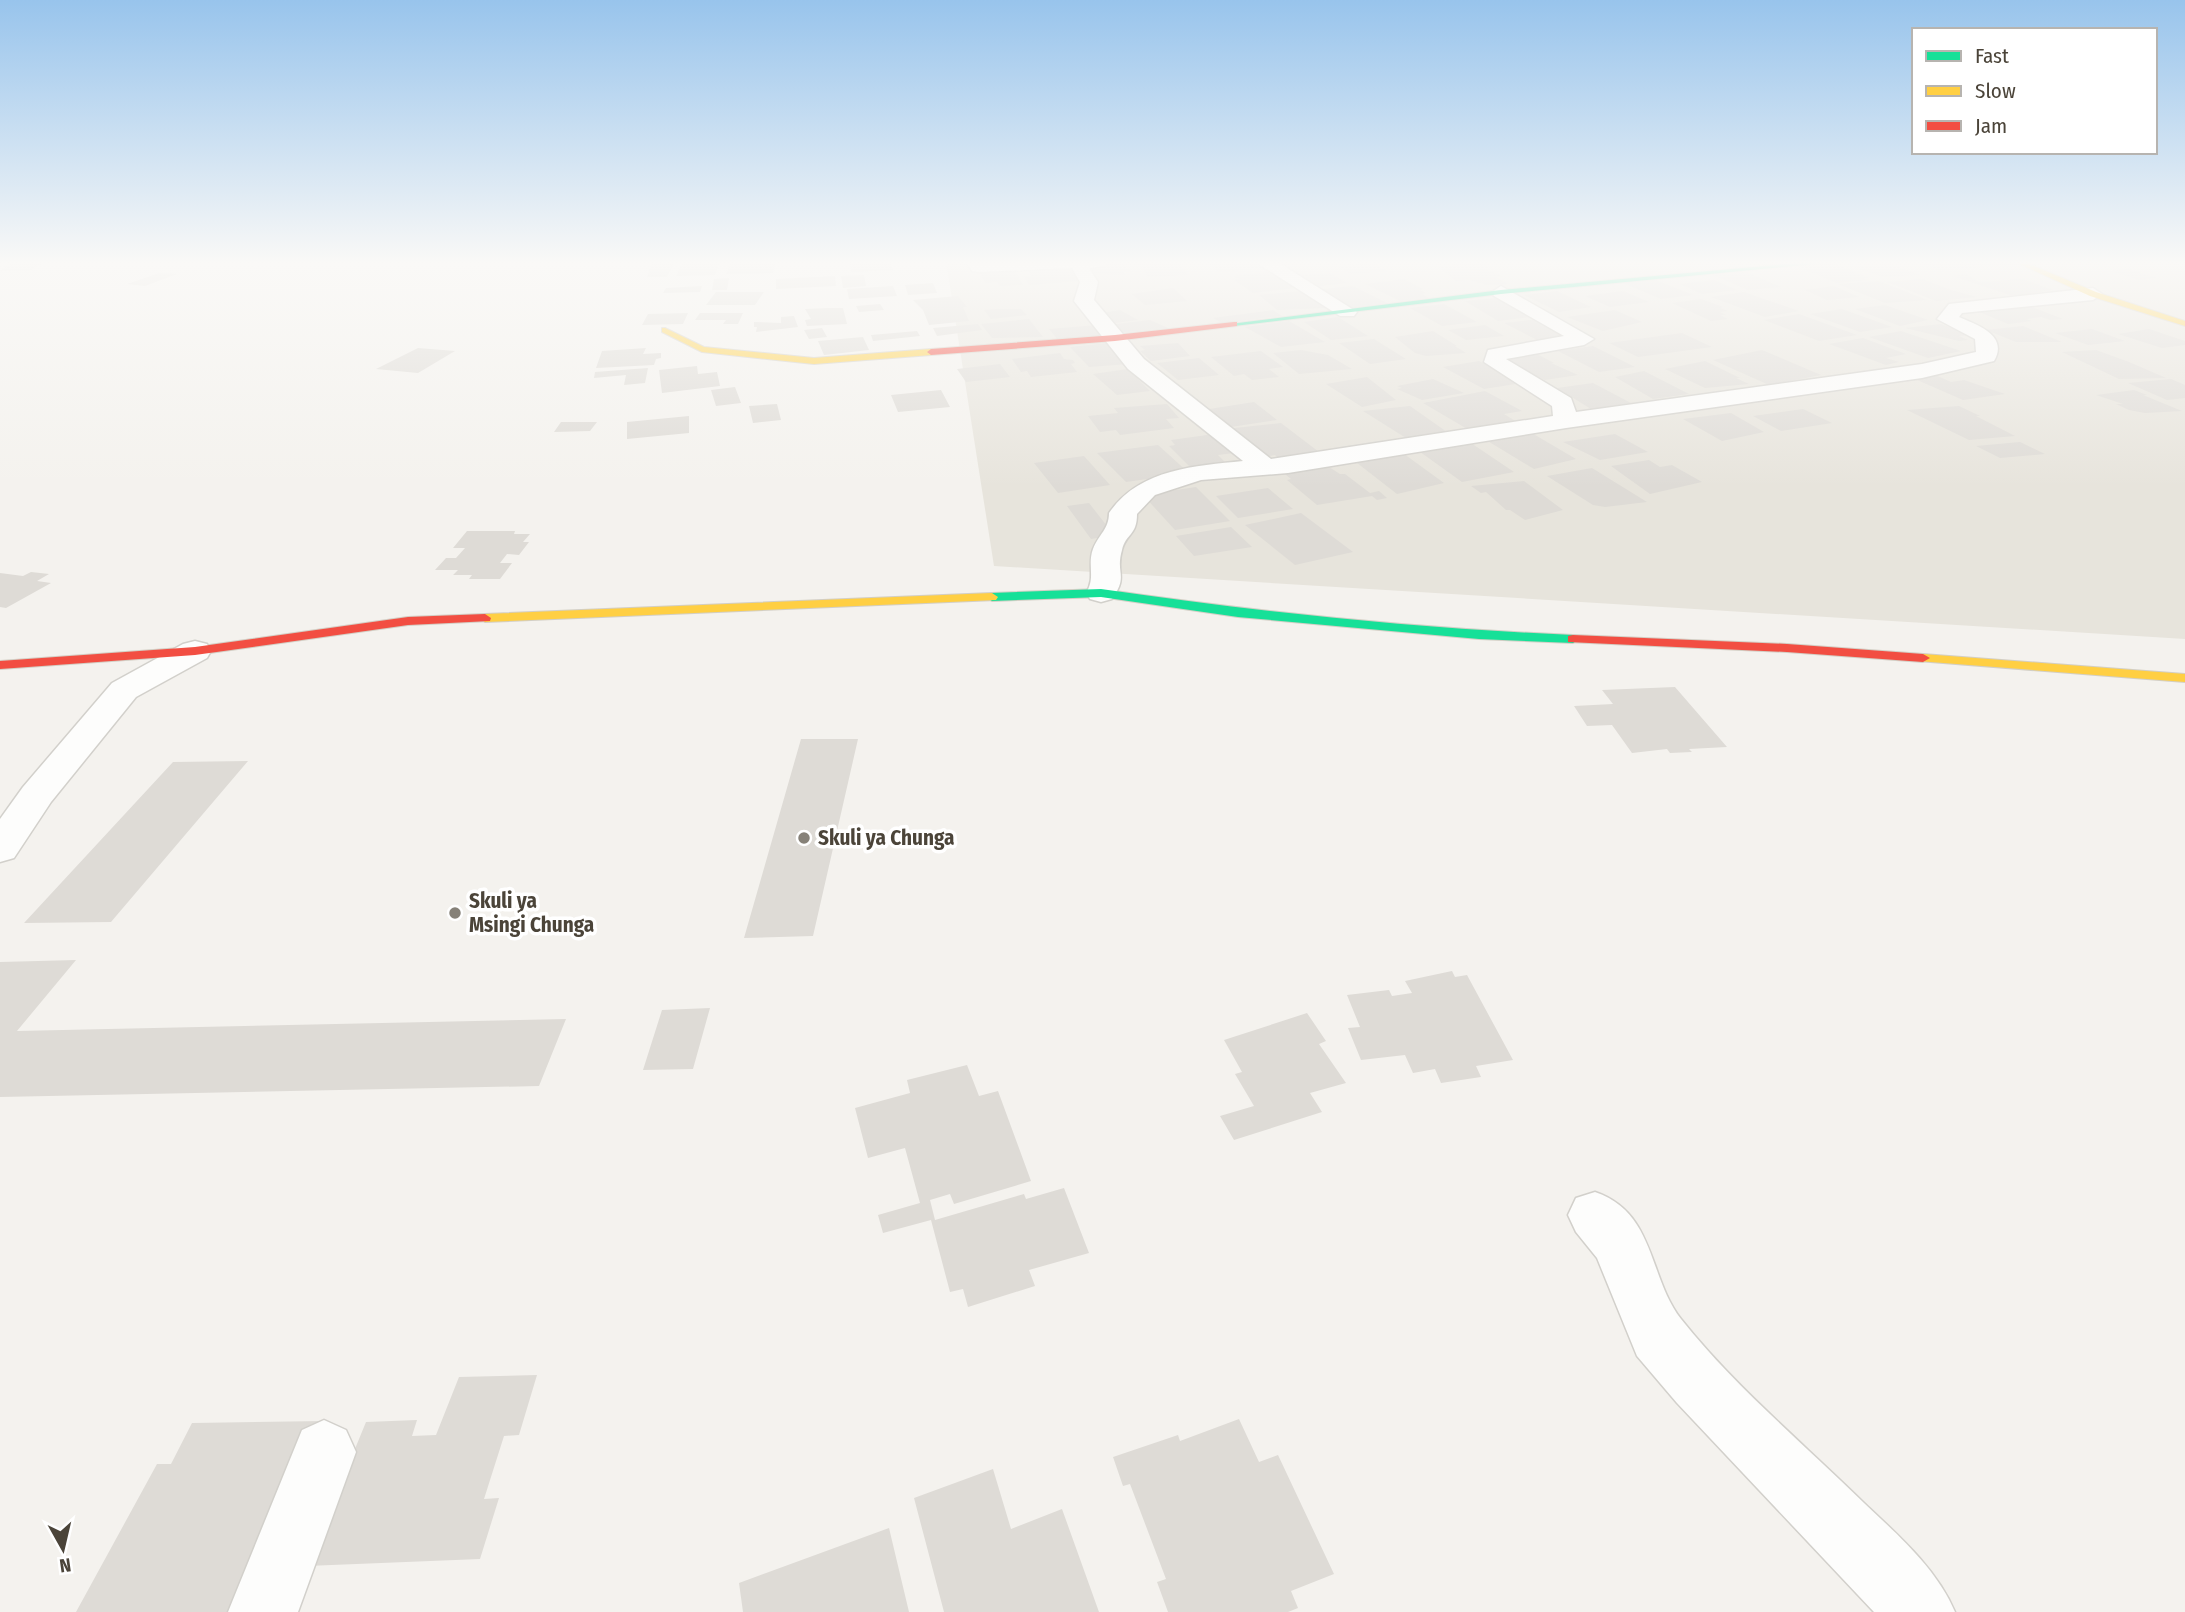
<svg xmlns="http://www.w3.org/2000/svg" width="2185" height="1612" font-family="'Fira Sans Condensed',sans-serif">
  <rect width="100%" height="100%" fill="#f4f2ee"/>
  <path fill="#e7e4dc" d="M946 261H2185V639L994 566Z"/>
  <path fill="#dedbd6" d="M13 261H48L31 270 0 271Z
    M1122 261 1130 271 1123 272 1125 275 1086 273 1080 263Z
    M1138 261H1179L1188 275 1148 277Z
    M1207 261H1256L1265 268 1219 272Z
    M1917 261H2007L2017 265 1938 270Z
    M776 262 773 273 726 274 731 263Z
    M891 262 893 270 851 272 850 264Z
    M682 263 698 264 719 263 715 275 676 276Z
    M1373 263 1387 271 1351 274 1337 266Z
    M1462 263 1484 264 1493 269H1486L1504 277H1496L1508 284 1487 285 1469 280 1456 281 1439 267Z
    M1833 263 1869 278H1864L1869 280 1837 283 1794 265Z
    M651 264H674L667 277H647Z
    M1068 264 1081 281 1029 285 1024 276H1031L1026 266Z
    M1890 264 1920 275 1884 277 1855 268Z
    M978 269H1014L1023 285 1000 286 997 282 985 283Z
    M2128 269 2157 278 2139 280 2110 271Z
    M1269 272 1295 288 1253 293 1234 280 1239 279 1233 276Z
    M1746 272 1781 287 1748 290 1713 275Z
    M159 273 177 274 145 286 127 284Z
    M1330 273 1347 283 1312 287 1295 276Z
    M1967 274 1979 282 2023 279 2053 290 2034 293 2041 295H2010L1952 276Z
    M864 275 866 286 843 288 841 276Z
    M835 276 836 286 776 289V279Z
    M729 278 727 290H712L714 279Z
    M1404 279 1423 289 1420 290 1426 293 1422 294 1429 298 1400 301 1365 284Z
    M1654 279 1693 295 1661 299 1623 283Z
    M1923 279 1951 290 1977 297 1936 301 1887 282Z
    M1714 280 1737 290 1702 294 1680 284Z
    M1879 281 1927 300 1885 303 1838 284Z
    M933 283 937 293 908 295 905 285Z
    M702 286 700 292 663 293 666 288Z
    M893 286 897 296 849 299 847 289Z
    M1353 286 1387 303 1348 308 1313 290Z
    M1834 286 1859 297 1827 300 1805 290Z
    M1173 288 1187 301 1145 305 1132 294Z
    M1301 291 1326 308 1277 310 1259 295Z
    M1557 291 1591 307 1559 312 1524 295Z
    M1623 291 1649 302 1610 307 1585 296Z
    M716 292H764L755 305H706Z
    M1744 292 1799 311 1765 317 1711 297Z
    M958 296 967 307H963L969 321 929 325 923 310 913 300Z
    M1496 298 1505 302 1537 316 1498 321 1465 301Z
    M1701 299 1723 307 1720 308 1728 311 1720 312 1726 315H1720L1728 319 1711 321 1672 303Z
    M880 304 884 310 859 312 856 306Z
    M1444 304 1477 322 1442 326 1410 308Z
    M2024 304 2063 319 2050 320 2041 317 2026 319 2032 321 2008 324 1977 311Z
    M1885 305 1928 320 1900 326 1855 309Z
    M828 308H843L847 324 807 326 805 320 811 319 805 309Z
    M997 309H1021L1027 315 991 319 984 310Z
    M1842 309 1892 327 1860 332 1810 314Z
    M1120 310 1138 320 1107 324 1096 314Z
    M1273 310 1282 316 1222 323 1213 318Z
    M1615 310 1642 322 1603 331 1567 317Z
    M688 313 683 324 642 325 648 314Z
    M700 313H743L738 324H723L726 320H695Z
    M1799 314 1857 335 1819 341 1764 320Z
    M794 316 798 327 756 332 757 327H754V322L781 323V317Z
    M1338 317 1368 336 1331 340 1304 322Z
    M1029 319 1043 337 992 338 981 324Z
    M1539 319 1572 339 1541 342 1504 323Z
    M1150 320 1168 328 1117 333 1108 325Z
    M1289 321 1325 342 1281 347 1245 327Z
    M978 324 982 330 937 336 933 328Z
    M1941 324 1970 335 1959 336 1968 340 1959 341 1905 328Z
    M1098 325 1108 335 1058 340 1049 329Z
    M1485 325 1504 336 1466 340 1448 330Z
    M2023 326 2062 342H2016L1986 330Z
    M822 328 827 337 809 339 804 330Z
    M2092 329 2125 341 2088 345 2055 333Z
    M2149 329 2185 341V345L2162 348 2118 334Z
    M917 331 920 336 873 341 871 335Z
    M1433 331 1457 346H1455L1466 353 1426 356 1415 353 1395 337Z
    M1901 331 1961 351 1928 358 1869 337Z
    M1682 333 1712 347 1638 357 1609 343Z
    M863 337 869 350 824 355 818 341Z
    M1863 338 1906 354 1886 358 1899 362 1886 365 1829 344Z
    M1374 339 1406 359 1370 364 1339 343Z
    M1107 343 1129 364 1089 367 1070 347Z
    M1178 343 1190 356 1151 361 1140 351 1145 350 1140 346Z
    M1593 346 1635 367 1599 372 1558 351Z
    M418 348 455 351 418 373 376 369Z
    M646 348 643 354 661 353V358L656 359 654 365 596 368 602 351Z
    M1301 350 1328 355 1352 369 1299 374 1273 353Z
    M1762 350 1774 355 1821 375 1769 385 1713 360Z
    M2096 350 2129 362 2166 378 2119 379 2062 352Z
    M1261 351 1283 367 1269 369 1279 377 1252 380 1244 374 1234 376 1211 357Z
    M1060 353 1064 359 1073 360 1075 363 1071 364 1077 372 1031 377 1027 371 1021 372 1012 359Z
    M1535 353 1554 363H1551L1578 375 1545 380 1499 359Z
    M1199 358 1219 375 1178 380 1157 363Z
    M1479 361 1522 383 1484 389 1443 367Z
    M1705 361 1740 378H1736L1749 384 1705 388 1665 369Z
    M1000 364 1010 377 966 382 957 369Z
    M697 366 698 374 717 372 720 386 662 393 659 370Z
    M648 368 645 383 624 385 626 375 594 378 595 372Z
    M1128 369 1150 391 1117 395 1093 374Z
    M1644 371 1689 394 1653 399 1615 377Z
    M1931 373 1951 382 1964 380 2005 394 1963 400 1908 376Z
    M1367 377 1396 400 1362 407 1326 384Z
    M1433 379 1464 393 1422 400 1397 389 1402 388 1397 386Z
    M2171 379 2185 385V398L2167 400 2128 383Z
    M1593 383 1631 403 1591 409 1557 388Z
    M735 387 741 403 716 406 711 390Z
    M941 390 950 407 898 412 891 395Z
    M2134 390 2147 395H2143L2182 411 2145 413 2129 410 2116 404H2123L2096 395Z
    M1485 391 1522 411 1504 414 1517 422 1469 430 1423 403Z
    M1254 402 1277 420 1224 428 1203 410Z
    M777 404 781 420 753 423 749 406Z
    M1167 404 1179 418 1166 419 1174 428 1120 435 1116 430 1100 432 1088 416 1118 413 1114 408Z
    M1410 406 1447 432 1406 438 1363 411Z
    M1959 406 1980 416H1976L2015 436 1969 440 1907 410Z
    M1803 409 1832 423 1781 431 1753 416Z
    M1731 413 1764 432 1722 441 1683 419Z
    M689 416V433L627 439V422Z
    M561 422H597L590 431 554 432Z
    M1281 423 1319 452 1279 459 1275 455 1259 458 1225 429Z
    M1530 432 1576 459 1534 469 1486 440Z
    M1214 434 1234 453 1218 455 1227 464 1192 469 1169 446 1175 445 1171 440Z
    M1615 434 1648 452 1600 460 1563 442Z
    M1468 441 1514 472 1462 482 1416 449Z
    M2020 442 2045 454 2000 458 1976 446Z
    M1158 445 1189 473 1126 482 1097 453Z
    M1400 451 1444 483 1397 494 1352 459Z
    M1084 456 1110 485 1058 493 1034 463Z
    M1649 460 1660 467 1672 465 1702 482 1650 494 1611 466Z
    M1329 467 1340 474H1345L1370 493 1379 491 1387 498 1377 500 1372 496 1317 505 1287 480 1291 479 1285 474Z
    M1592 468 1647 502 1605 507 1593 505 1547 476Z
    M1524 481 1563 510 1525 520 1510 510H1506L1486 492 1481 493 1471 486Z
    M1196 487 1230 521 1175 530 1143 495Z
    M1268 488 1293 509 1238 518 1216 496Z
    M1089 503 1114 535 1091 539 1067 506Z
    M1301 513 1353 552 1295 565 1245 525Z
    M1231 527 1252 547 1194 556 1176 536Z
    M467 531H515L514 534H530L523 542H529L519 555 507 554 500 563H512L500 579H469L472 575H453L458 570H435L446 558H456L465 548H453Z
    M31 572 49 574 37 581 51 583 6 608 0 607V573L23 576Z
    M1675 687 1727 747 1689 749 1692 752 1670 753 1667 749 1632 753 1612 725 1587 726 1574 706 1613 704 1602 690Z
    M801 739H858L813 936 744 938Z
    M248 761 111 922 24 923 173 762Z
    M76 960 17 1031 566 1019 539 1086 0 1097V962Z
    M1452 971 1455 977 1467 975 1513 1060 1476 1066 1481 1077 1441 1083 1435 1069 1413 1073 1405 1055 1361 1060 1348 1028 1360 1027 1347 995 1389 990 1392 996 1412 993 1405 981Z
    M710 1008 693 1069 643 1070 662 1010Z
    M1307 1013 1326 1041 1319 1044 1346 1083 1310 1093 1322 1112 1234 1140 1220 1116 1254 1106 1235 1074 1242 1072 1224 1040Z
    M967 1065 979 1096 998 1091 1031 1181 954 1204 950 1194 930 1200 935 1220 1024 1194 1026 1199 1064 1188 1089 1253 1029 1270 1035 1286 968 1307 963 1289 950 1292 931 1220 883 1233 878 1215 920 1203 905 1148 868 1158 855 1108 910 1093 907 1080Z
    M537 1375 519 1435 504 1436 484 1499 499 1498 480 1559 307 1566 366 1422 417 1420 412 1436 436 1435 459 1377Z
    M1239 1419 1259 1462 1278 1455 1334 1574 1291 1591 1298 1608 1288 1612H1168L1157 1582 1166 1579 1130 1484 1123 1486 1113 1457 1178 1435 1180 1441Z
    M325 1421 248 1612H76L157 1464H171L192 1423Z
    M993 1469 1011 1529 1062 1509 1099 1612H944L914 1498Z
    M889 1528 909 1612H743L739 1583Z"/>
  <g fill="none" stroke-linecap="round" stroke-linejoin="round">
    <defs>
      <path id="street" d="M966 261H1107L1105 266 1089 268 1098 282 1094 300 1144 359 1271 459 1553 416 1552 406 1484 362 1488 350 1564 336 1494 296 1492 292 1501 286 1594 339 1584 345 1506 359 1571 398 1576 412 1922 364 1976 352 1975 339 1937 319 1949 304 2093 288 2102 294 2093 300 1962 313 1959 317C1977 325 2009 335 1994 361L1922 378 1566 428 1288 473 1201 480 1155 495 1137 514C1137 536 1126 533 1122 550 1115 574 1129 575 1112 599L1101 602 1090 599 1086 593C1096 578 1087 565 1093 549 1099 534 1109 529 1109 513 1139 469 1194 466 1243 461L1128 369 1074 301 1080 282 1072 268 978 272 972 271Z
        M1254 261H1276L1357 312 1354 316H1340Z
        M195 641 207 644 211 651 207 658 136 697 51 802 14 858 0 862V819L23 787 112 683 183 644Z
        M1595 1192C1656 1213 1648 1277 1681 1319 1734 1386 1803 1443 1864 1503 1898 1535 1937 1569 1955 1612H1874L1677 1403 1637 1356 1597 1258 1576 1232 1568 1215 1576 1198Z
        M324 1420 346 1430 356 1452 298 1612H228L302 1430Z"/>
      <path id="fast" d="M1817 261H1845L1501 294 1234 326 1230 324 1501 290Z
        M1101 589C1258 612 1415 628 1573 635L1580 639 1573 643 1479 639 1238 617 1101 597 992 601 986 597 992 593Z"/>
      <path id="slow" d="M2013 261H2022L2096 292 2185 321V326L2090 296Z
        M665 328 704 347 814 358 931 349 935 352 931 355 814 364 702 352 662 332V328Z
        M992 593 998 597 996 600 485 622 479 618 485 614Z
        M1923 654 2185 674V682L1918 661 1916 658Z"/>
      <path id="jam" d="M1234 322H1237V326L1115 341 931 355 927 352 931 349 1115 335Z
        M485 614 491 618 490 621 408 625 195 655 0 669V661L195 647 408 617Z
        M1573 635 1787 644 1923 654 1930 658 1923 662 1787 652 1568 642V636Z"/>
    </defs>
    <use href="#street" stroke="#d2d0cb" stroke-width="3"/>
    <use href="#fast" stroke="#d3cfc5" stroke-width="2"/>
    <use href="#slow" stroke="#d3cfc5" stroke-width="2"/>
    <use href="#jam" stroke="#d3cfc5" stroke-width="2"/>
    <use href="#street" fill="#fdfdfc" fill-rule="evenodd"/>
    <use href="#fast" fill="#16e098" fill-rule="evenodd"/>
    <use href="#slow" fill="#ffcf43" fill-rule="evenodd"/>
    <use href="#jam" fill="#f24e42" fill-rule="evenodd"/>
  </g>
  <linearGradient id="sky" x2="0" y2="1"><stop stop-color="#98c4ec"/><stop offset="0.54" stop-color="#faf9f7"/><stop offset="1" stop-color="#faf9f7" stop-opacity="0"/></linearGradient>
  <rect width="2185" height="487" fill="url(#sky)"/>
  <g fill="#868178" stroke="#fff" stroke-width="2.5">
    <circle cx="804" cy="838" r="7"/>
    <circle cx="455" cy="913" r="7"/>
  </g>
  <g text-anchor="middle" stroke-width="7" stroke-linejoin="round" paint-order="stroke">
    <g font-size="21" font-weight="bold" fill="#4b4439" stroke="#fff" text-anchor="start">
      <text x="818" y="845">Skuli ya Chunga</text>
      <text x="469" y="908">Skuli ya<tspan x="469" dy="24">Msingi Chunga</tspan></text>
    </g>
  </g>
  <rect x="1912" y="28" width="245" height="126" fill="#ffffff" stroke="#b7b4b0" stroke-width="2"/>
  <rect x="1926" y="51" width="35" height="10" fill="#16e098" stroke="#b7b4b0" stroke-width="2"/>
  <text x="1975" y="63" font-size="21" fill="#4b4439">Fast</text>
  <rect x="1926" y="86" width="35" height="10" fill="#ffcf43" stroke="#b7b4b0" stroke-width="2"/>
  <text x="1975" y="98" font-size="21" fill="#4b4439">Slow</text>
  <rect x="1926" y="121" width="35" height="10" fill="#f24e42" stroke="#b7b4b0" stroke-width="2"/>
  <text x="1975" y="133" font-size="21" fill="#4b4439">Jam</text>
  <g transform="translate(63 1549) rotate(172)" stroke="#ffffff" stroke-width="5" paint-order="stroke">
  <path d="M0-5L12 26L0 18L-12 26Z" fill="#4b4439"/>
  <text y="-10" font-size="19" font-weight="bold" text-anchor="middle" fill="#4b4439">N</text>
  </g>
</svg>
